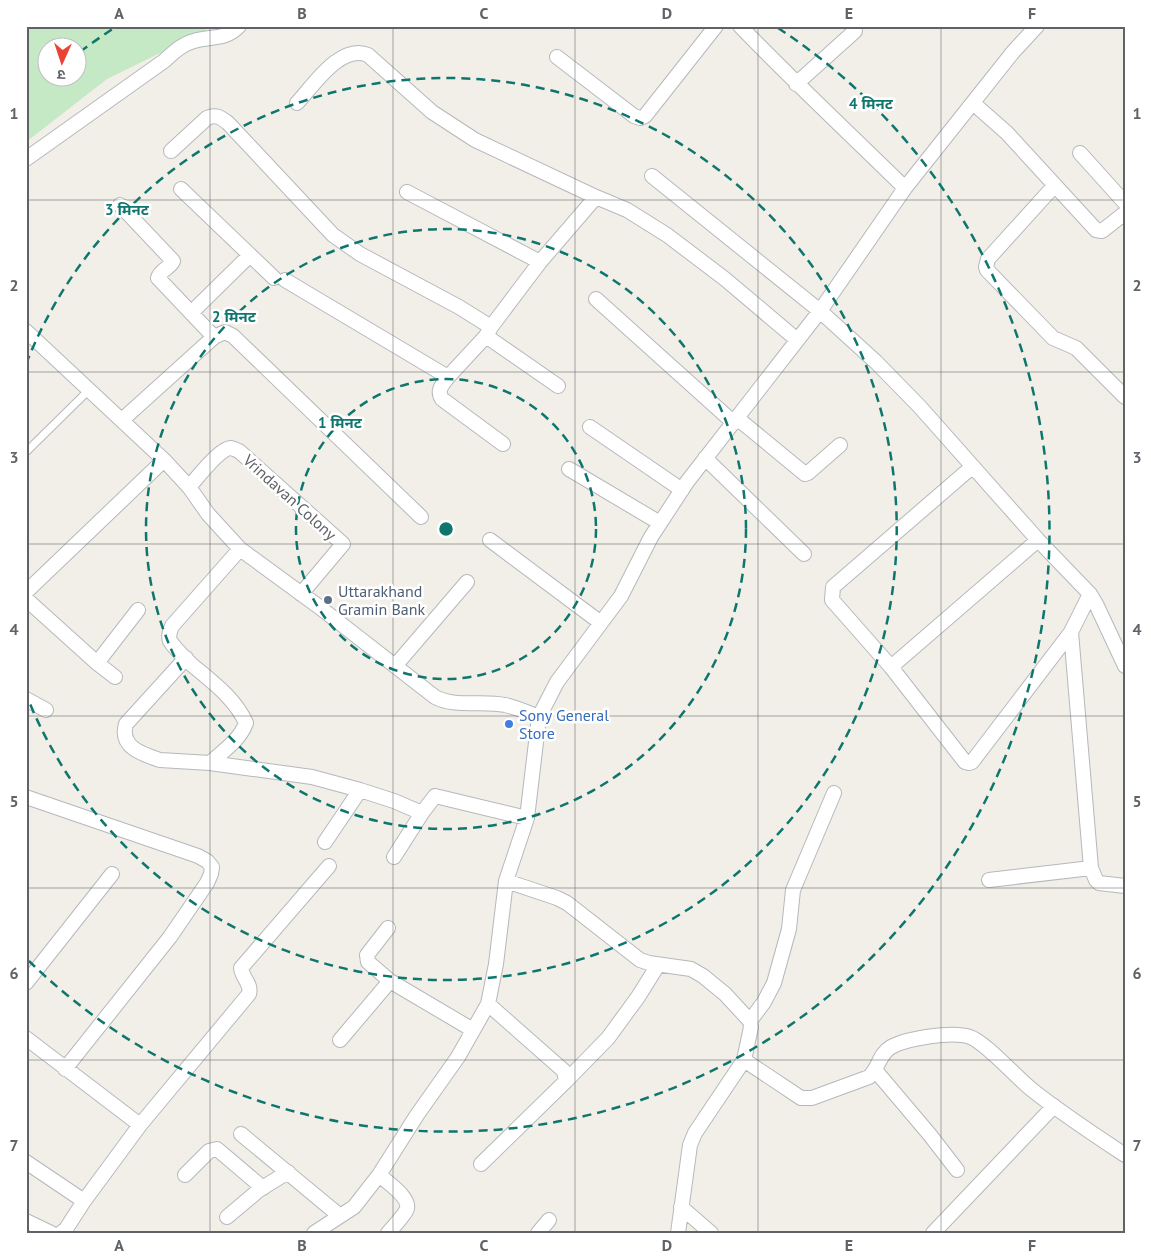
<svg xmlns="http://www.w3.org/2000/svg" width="1151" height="1259" font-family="'PT Sans','Noto Sans Devanagari',sans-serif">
  <rect width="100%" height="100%" fill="#f1efe8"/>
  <path fill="#c5e8c5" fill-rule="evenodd" d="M26 26H209L205 31 107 79 26 142ZM48 48H78V78H48Z"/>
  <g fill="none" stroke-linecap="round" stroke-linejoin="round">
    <defs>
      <path id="service" d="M26 452 89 390"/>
      <path id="minor" d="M740 26C794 82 850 134 905 188
        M557 57 634 116 640 118 645 116 716 26
        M796 84 855 31
        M297 103C313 86 341 43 368 55L432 112 475 140 596 197 627 210 667 235 725 279 796 339
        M973 103 1007 133 1096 230 1102 231 1125 213
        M171 151 207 118C216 114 220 117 228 123L333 235 360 254 459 307 491 327
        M1080 153 1125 203
        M26 159 164 61C173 53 182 44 194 41 211 36 226 40 239 26
        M652 176 820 311 876 362 920 407 1038 540 1090 594 1096 604 1125 666
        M1055 185 988 259 986 267 987 270 1053 338 1076 348 1125 397
        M181 189 274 278
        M407 192 540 262
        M120 205 173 261C170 268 160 270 158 278L214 337
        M285 280 448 377 486 336 491 327 540 262 596 197
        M596 299 734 423
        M191 313 250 255
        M26 331 164 460
        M486 336 558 386
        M448 377C443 384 436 390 442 399L503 444
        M737 418 805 474 808 473 840 445
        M122 420 214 337 225 332 233 336 421 517
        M590 427 682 490
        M705 458 804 554
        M972 467 833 587 832 600 891 667 1038 540
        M569 469 660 523
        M189 487C197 478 220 448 231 448 233 448 238 451 239 451L343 544 301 594
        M490 540 601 623
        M240 549 172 626C170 631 168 636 170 641 175 649 184 657 191 664 211 681 235 698 246 723 240 740 223 751 210 763L312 777 360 790
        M26 592 164 460 189 487 208 514 240 549 318 606 435 697C456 708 482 700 505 705 516 707 528 713 539 717
        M1090 594 1071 632 1091 868 1096 880 1099 883 1125 886
        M26 599 97 663 115 677
        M186 658 126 724C119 747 142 754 160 760L210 763
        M97 663 138 610
        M395 666 467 582
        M891 667 965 762 969 763 972 762 1071 632
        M26 699 46 710
        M26 797 198 856 207 861 212 867 211 874 207 883 170 937 65 1069
        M325 842 360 790 394 801 422 813 435 796 527 818
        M394 857 422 813
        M989 880 1091 868
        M506 881 557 898 567 903 640 960 649 963 691 969 703 976 725 994 750 1021 751 1027 744 1060 695 1133 690 1145 678 1233
        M388 928 367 955 368 962 390 981 473 1030
        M26 983 112 874
        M750 1021 764 1002 774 983 789 929 793 890 834 793
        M26 1038 140 1125
        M340 1040 390 981
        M744 1060 801 1098H812L869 1077C879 1068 879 1054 891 1047 907 1038 953 1031 970 1037 985 1042 1016 1077 1031 1089 1061 1113 1093 1134 1125 1155
        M875 1070 930 1135 957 1170
        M566 1081 608 1038 638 997 658 965
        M241 1134 340 1216
        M26 1162 84 1201
        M481 1164 566 1081 564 1071 488 1004
        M185 1175 209 1151 217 1149 263 1188
        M379 1175C387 1182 413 1199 406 1211 401 1219 394 1226 388 1233
        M681 1207 711 1233
        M227 1217 259 1190 288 1172
        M26 1221 51 1233
        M61 1233 66 1229 84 1201 140 1125 249 994C252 984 242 978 241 968L329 866
        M314 1233 354 1207 379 1175 417 1115 458 1057 488 1004 496 964 506 881 527 818 539 717 557 682 621 596 651 537 687 482 820 311 905 188 1013 52 1037 26
        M538 1233 549 1220
        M933 1233 1054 1106"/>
    </defs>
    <use href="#service" stroke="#b5b8bc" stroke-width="9"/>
    <use href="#minor" stroke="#b5b8bc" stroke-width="16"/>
    <use href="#service" stroke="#fff" stroke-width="7"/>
    <use href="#minor" stroke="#fff" stroke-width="14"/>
  </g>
  <path fill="none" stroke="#5f6368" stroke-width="1" stroke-opacity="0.55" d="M210 26V1233M393 26V1233M575 26V1233M758 26V1233M941 26V1233M26 200H1125M26 372H1125M26 544H1125M26 716H1125M26 888H1125M26 1060H1125"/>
  <g fill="none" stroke="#0f766e" stroke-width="2.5" stroke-dasharray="9 6">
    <circle cx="446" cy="529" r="150"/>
    <circle cx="446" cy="529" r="300"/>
    <path d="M26 364A451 451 0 1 1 26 694"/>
    <path d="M80 52A601 601 0 0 1 114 28M778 28A601 601 0 1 1 29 961"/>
  </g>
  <circle fill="#5c6f8a" stroke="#fff" stroke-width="2" cx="328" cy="600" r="5"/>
  <circle fill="#3f7fe0" stroke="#fff" stroke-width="2" cx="509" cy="724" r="5"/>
  <g text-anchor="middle" stroke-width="5" stroke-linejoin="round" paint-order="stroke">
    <g font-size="16" fill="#5f6368" stroke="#fff">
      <text transform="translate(290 497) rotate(42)" y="6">Vrindavan Colony</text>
    </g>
    <g font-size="16" fill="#4e5e75" stroke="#fff" text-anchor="start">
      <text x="338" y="597">Uttarakhand<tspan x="338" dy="18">Gramin Bank</tspan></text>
    </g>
    <g font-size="16" fill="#366cbe" stroke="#fff" text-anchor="start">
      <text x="519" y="721">Sony General<tspan x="519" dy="18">Store</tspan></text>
    </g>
  </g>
  <circle cx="446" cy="529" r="8" fill="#0f766e" stroke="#fff" stroke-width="2.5"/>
  <g font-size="15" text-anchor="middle" font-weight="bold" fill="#0f766e" stroke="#fff" stroke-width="5" stroke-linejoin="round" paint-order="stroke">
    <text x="871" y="109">4 मिनट</text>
    <text x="127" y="215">3 मिनट</text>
    <text x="234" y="322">2 मिनट</text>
    <text x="340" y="428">1 मिनट</text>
  </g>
  <rect width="1151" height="1259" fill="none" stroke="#ffffff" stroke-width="55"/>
  <g transform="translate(62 62) rotate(183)"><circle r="24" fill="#ffffff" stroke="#bfc1c3"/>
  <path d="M0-4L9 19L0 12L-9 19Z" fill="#ea4335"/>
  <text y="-8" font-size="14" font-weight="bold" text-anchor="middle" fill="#5f6368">उ</text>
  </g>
  <rect x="28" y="28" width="1096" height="1204" fill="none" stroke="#5f6368" stroke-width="2"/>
  <g font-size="16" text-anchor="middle" font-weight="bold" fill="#5f6368">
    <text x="119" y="19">A</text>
    <text x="302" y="19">B</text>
    <text x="484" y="19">C</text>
    <text x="667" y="19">D</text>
    <text x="849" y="19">E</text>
    <text x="1032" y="19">F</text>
    <text x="14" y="119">1</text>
    <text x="1137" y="119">1</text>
    <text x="14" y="291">2</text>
    <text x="1137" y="291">2</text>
    <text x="14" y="463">3</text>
    <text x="1137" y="463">3</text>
    <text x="14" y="635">4</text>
    <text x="1137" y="635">4</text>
    <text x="14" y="807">5</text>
    <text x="1137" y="807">5</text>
    <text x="14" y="979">6</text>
    <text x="1137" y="979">6</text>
    <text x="14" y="1151">7</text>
    <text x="1137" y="1151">7</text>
    <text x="119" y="1251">A</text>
    <text x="302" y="1251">B</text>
    <text x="484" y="1251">C</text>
    <text x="667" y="1251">D</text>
    <text x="849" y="1251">E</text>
    <text x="1032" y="1251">F</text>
  </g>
</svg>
